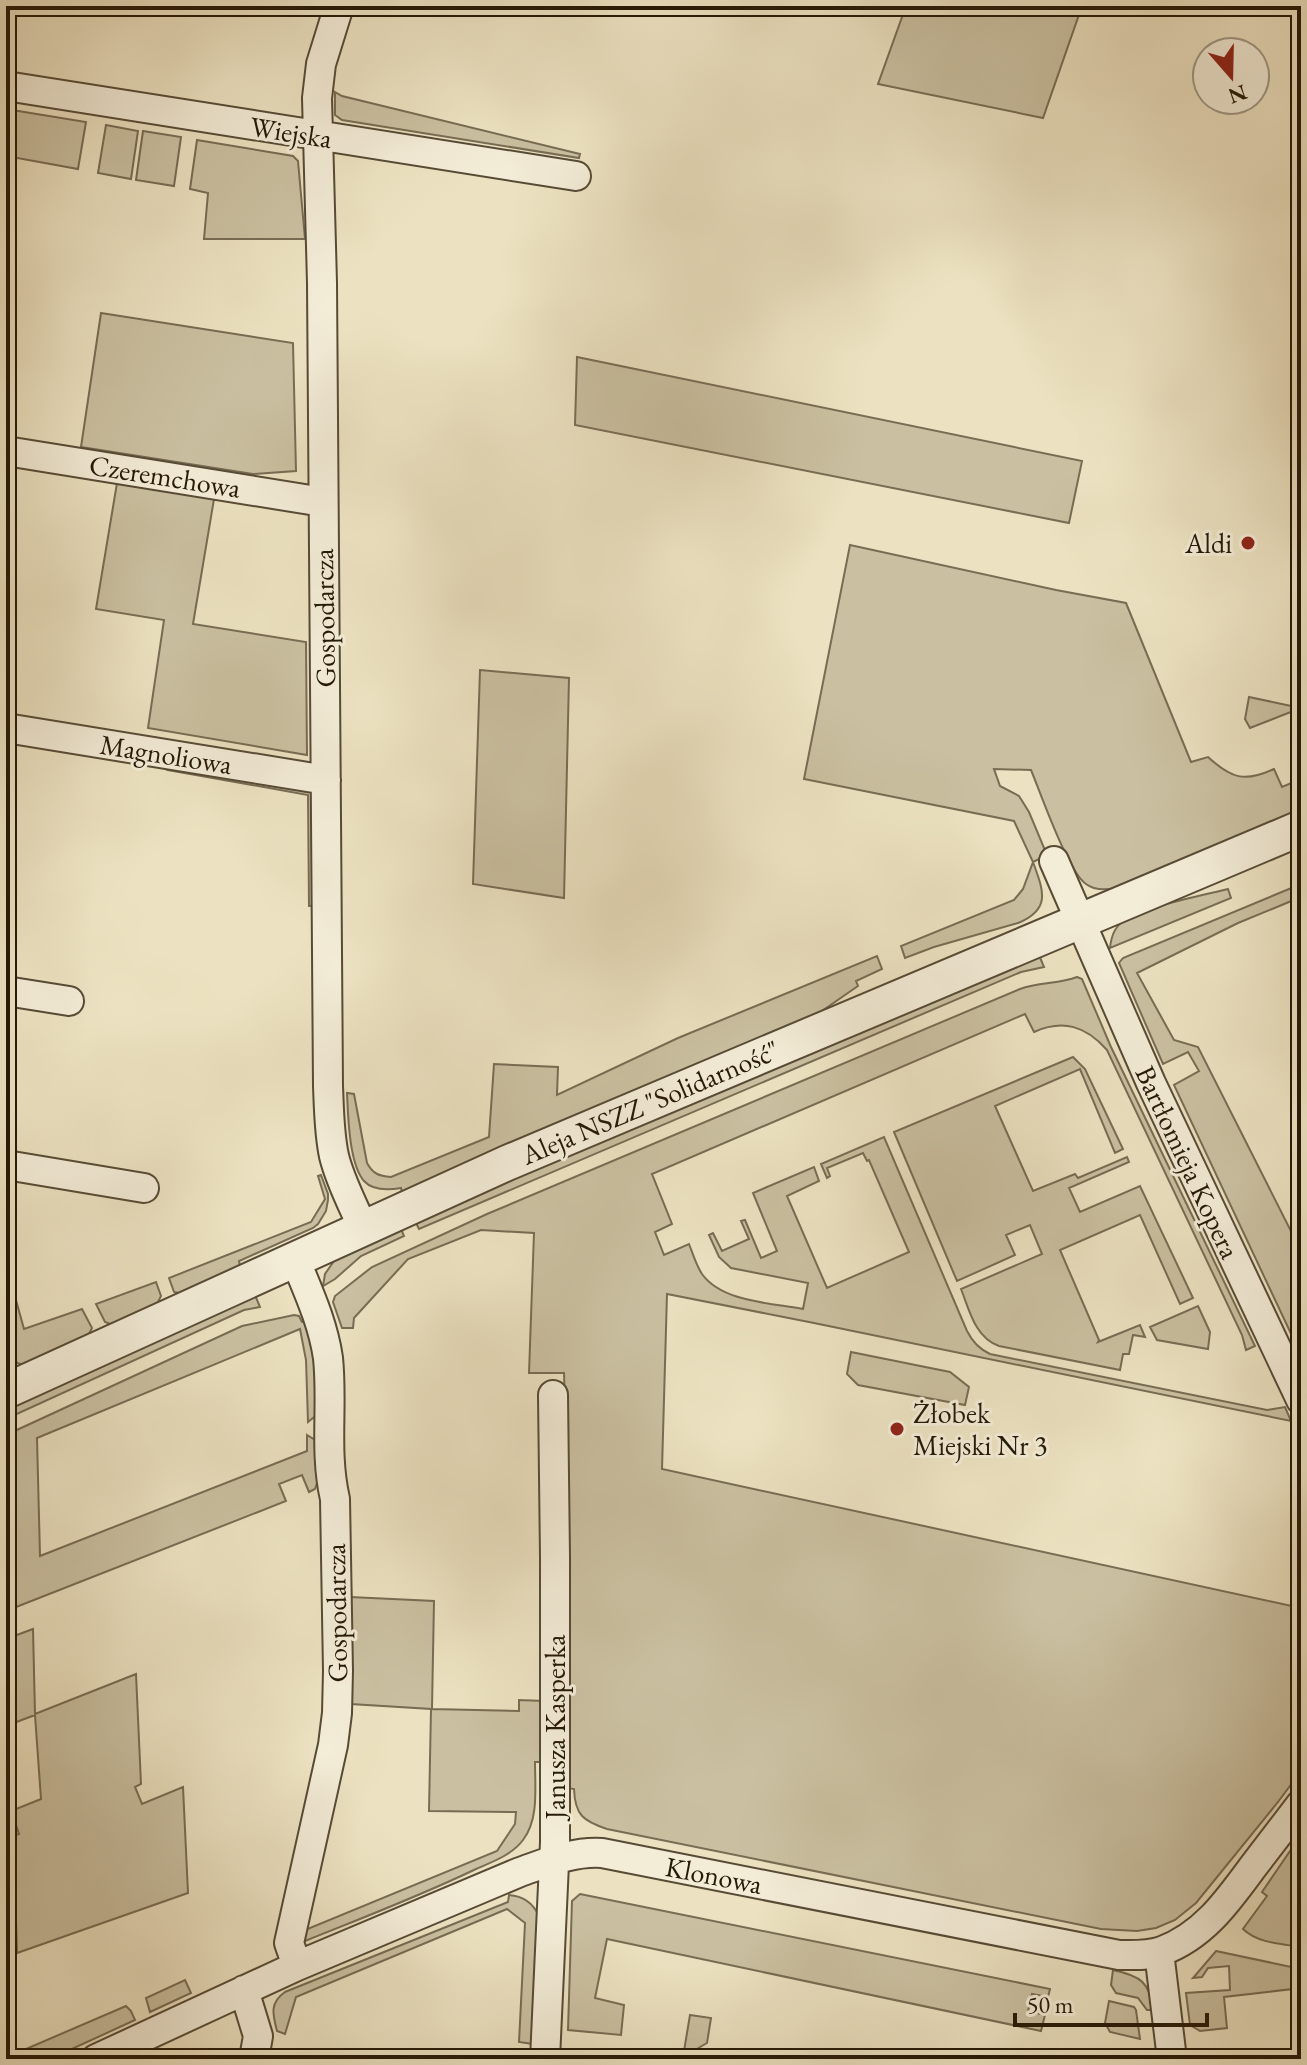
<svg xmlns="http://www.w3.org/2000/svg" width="1307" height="2065" font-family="'EB Garamond',serif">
  <rect width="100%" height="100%" fill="#ece2c1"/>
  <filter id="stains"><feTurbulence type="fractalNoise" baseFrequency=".0025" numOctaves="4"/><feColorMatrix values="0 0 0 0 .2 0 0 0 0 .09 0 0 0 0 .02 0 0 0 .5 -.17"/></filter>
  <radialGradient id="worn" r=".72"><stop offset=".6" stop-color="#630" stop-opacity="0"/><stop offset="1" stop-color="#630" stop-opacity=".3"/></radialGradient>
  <path fill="#cac0a1" stroke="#786c54" stroke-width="2" d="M906 6H1082L1043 118 878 84Z
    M335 92 342 96 580 154 579 158 342 120 335 115Z
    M6 109 86 122 78 169 6 156Z
    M106 125 138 131 131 179 98 173Z
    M143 131 181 137 174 186 136 180Z
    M197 140 293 156 298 161 305 239H204L208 193 190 189Z
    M101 313 293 343 296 471 253 474 81 447Z
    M577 357 1082 461 1069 523 575 425Z
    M117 483 214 499 193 624 306 642 307 755 148 728 164 620 96 609Z
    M850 545 1056 590 1126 603 1191 762 1208 757C1231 778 1244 783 1274 769L1282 787 1301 779V811L1116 888C1106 890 1095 891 1086 884 1068 872 1041 794 1031 770L994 769 1000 786 1019 796 1029 812 1047 855 1033 862C1043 890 1052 909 1018 923L934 947 905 958 901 946 1014 900 1023 889 1033 862 1014 821 804 779Z
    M480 670 569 678 564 898 473 884Z
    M1249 697 1301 708 1250 728 1245 719Z
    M173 765 312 788 319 905 309 906 308 795 168 770Z
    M1301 884V897L1238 923 1137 973 1174 1040 1198 1047 1301 1251V1355L1174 1085 1199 1071 1188 1052 1163 1064 1119 963 1123 958Z
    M1228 889 1231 898 1110 948C1111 938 1115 926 1124 921 1147 906 1200 896 1228 889Z
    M1039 955 1044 967 1021 972 419 1229 415 1221 518 1175Z
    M877 956 882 969 856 981 858 986 816 1015 718 1055 402 1192 401 1188C389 1190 373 1191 364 1181 349 1164 348 1115 347 1093L354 1094 367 1163C373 1174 379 1176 391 1177L489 1137 494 1064 558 1067 557 1095 678 1038Z
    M1077 977 1082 979 1111 1047 1255 1346 1246 1350 1242 1335 1107 1050C1086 1026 1063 1019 1034 1032L1025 1014 652 1174 672 1224 655 1232 664 1255 689 1244C693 1254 696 1265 702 1274 722 1302 771 1303 803 1309L808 1283 731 1268 719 1257 709 1235 713 1233 722 1251 749 1239 741 1221 745 1220 761 1258 777 1251 753 1193 814 1167 819 1181 787 1196 827 1288 909 1252 869 1160 867 1161 863 1153 827 1168 830 1176 827 1178 821 1164 884 1137 967 1331C972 1341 979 1349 990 1354L1267 1410 1285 1407 1291 1421 814 1323 667 1294 662 1469 1301 1608V1771L1278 1802 1196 1903 1175 1920 1156 1928 1137 1931 1101 1929 607 1829C583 1821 575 1815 574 1789L567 1788C570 1739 566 1691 566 1642 566 1552 567 1463 564 1373H529L534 1233 481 1230 408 1259 354 1318 353 1328H342L333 1302 335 1296 372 1267 487 1214 1020 989C1039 982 1059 984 1077 977Z
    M1073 1057 1085 1069 1123 1149 1115 1153 1080 1069 995 1106 1033 1191 1075 1174 1078 1178 1127 1157 1129 1162 1069 1188 1080 1212 1140 1186 1193 1298 1180 1304 1140 1215 1060 1250 1099 1340 1098 1342 1140 1325 1145 1337 1133 1335 1129 1354H1123L1120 1370 999 1346C975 1338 969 1309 961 1289L1042 1254 1030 1225 1006 1235 1015 1255 957 1281 894 1132Z
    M321 1175 328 1194V1200L326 1211 318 1224 313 1228 239 1261 240 1266 179 1293 174 1292 169 1278 311 1222 325 1199 318 1176Z
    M401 1229 404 1236 361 1256 335 1279 323 1286 325 1274 336 1258Z
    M6 1264 24 1329 82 1309 92 1328 88 1336 25 1365 17 1363 6 1339Z
    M156 1282 161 1296 157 1304 113 1325 105 1322 96 1304Z
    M255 1295 260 1307 244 1310 6 1419V1408Z
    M1198 1306 1210 1332 1208 1349 1157 1340 1150 1327Z
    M294 1315 299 1316 302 1322 308 1321 314 1338 318 1414 308 1422 306 1360 300 1329 37 1438 40 1556 307 1451V1435L315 1440C319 1453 321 1476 315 1489L309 1492 302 1475 279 1484 286 1501 6 1611V1435L242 1326Z
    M851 1352 950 1372 969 1387 965 1405 858 1385 847 1374Z
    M350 1597 434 1601 432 1709 519 1711V1700L544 1701 543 1762H535C535 1788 539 1819 523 1840 512 1855 492 1862 476 1869 420 1896 362 1918 305 1941L301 1937 305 1930 497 1851 515 1824 516 1812 429 1811 431 1709 351 1704Z
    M33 1629 35 1714 136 1674 141 1784 135 1787 142 1804 183 1787 188 1893 17 1953 14 1857 8 1838 19 1834 11 1811 41 1799 35 1715 6 1726V1639Z
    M1301 1835V1947C1282 1944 1257 1943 1243 1929L1267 1896 1262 1892Z
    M580 1894 1050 1989 1048 1997 1032 1994 1028 2011 1045 2015 1041 2031 607 1939 595 1998 624 2005 621 2035 568 2030 572 1901Z
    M509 1895C523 1896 533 1903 539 1916L533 2044 519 2042 525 1923 507 1909 296 1997 285 2034 277 2031C273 2015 269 2003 285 1992L508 1902Z
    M1216 1951 1301 1969V1988L1224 1997 1227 2028 1200 2031 1190 2025 1186 1993 1230 1990 1229 1966 1208 1968 1202 1977 1193 1978Z
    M1113 1970C1141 1976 1149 1982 1154 2010H1147L1138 1998 1116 1993 1111 1985Z
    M185 1980 191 1993 150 2012 146 1998Z
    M1109 2001 1134 2007 1136 2010 1140 2039 1110 2032 1105 2023Z
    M126 2006 131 2011 135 2020 50 2059H14L12 2055Z
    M690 2015 711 2018 707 2043 690 2053 684 2051Z"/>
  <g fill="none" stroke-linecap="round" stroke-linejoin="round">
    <defs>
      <path id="minor" d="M339 6 321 64 317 98 322 283 328 1086C329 1109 329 1133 334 1156 340 1181 353 1205 363 1228
        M6 86 576 176
        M6 451 323 502
        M6 728 326 780
        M1054 861 1151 1083 1301 1400
        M6 991 69 1001
        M6 1165 144 1188
        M295 1259C308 1291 323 1323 328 1358 333 1405 324 1451 335 1499L338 1671 337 1713 333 1745 289 1943 297 1966
        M1159 1952 1172 2059
        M244 1990 258 2036 254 2059
        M96 2059 297 1966 520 1872C546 1863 573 1851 602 1853L1119 1955C1133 1955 1148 1956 1162 1951 1203 1936 1227 1902 1252 1868 1268 1847 1285 1825 1301 1804
        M545 2059 555 1842V1557L553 1395"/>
      <path id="tertiary" d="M6 1391 507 1163 1301 828"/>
    </defs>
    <use href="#minor" stroke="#574b36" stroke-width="32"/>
    <use href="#tertiary" stroke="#574b36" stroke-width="38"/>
    <use href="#minor" stroke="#f3ecd7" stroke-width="28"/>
    <use href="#tertiary" stroke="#f3ecd7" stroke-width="34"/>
  </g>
  <g fill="#8f2418" stroke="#f3ecd7" stroke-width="3">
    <circle cx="1248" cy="543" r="8"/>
    <circle cx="897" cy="1429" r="8"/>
  </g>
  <g text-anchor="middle" stroke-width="6" stroke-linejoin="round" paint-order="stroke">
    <g font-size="28" fill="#251907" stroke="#f3ecd7">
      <text transform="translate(291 132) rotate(9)" y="10">Wiejska</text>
      <text transform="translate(165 476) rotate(9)" y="10">Czeremchowa</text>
      <text transform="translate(324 618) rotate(-91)" y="10">Gospodarcza</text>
      <text transform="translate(166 754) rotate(9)" y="10">Magnoliowa</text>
      <text transform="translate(650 1102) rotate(-23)" y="10">Aleja NSZZ "Solidarność"</text>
      <text transform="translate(1188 1162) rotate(65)" y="10">Bartłomieja Kopera</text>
      <text transform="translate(336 1613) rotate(-91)" y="10">Gospodarcza</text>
      <text transform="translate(555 1727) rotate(-90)" y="10">Janusza Kasperka</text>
      <text transform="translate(714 1875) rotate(11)" y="10">Klonowa</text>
    </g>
    <g font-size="28" fill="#251907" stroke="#f3ecd7" text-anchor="end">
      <text x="1232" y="553">Aldi</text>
      <text x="913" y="1423" text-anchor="start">Żłobek<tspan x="913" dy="32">Miejski Nr 3</tspan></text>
    </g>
  </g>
  <rect width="1307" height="2065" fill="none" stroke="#ece2c1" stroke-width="32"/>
  <rect x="8" y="8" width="1291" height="2049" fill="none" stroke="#251907" stroke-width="4"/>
  <rect x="16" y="16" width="1275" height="2033" fill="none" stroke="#251907" stroke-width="2"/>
  <g transform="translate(1231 76) rotate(160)"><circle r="38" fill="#f3ecd7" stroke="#a19884" stroke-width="2"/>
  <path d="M0-6L14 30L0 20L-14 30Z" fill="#8f2418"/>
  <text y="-12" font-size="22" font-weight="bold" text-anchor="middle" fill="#251907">N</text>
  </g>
  <path d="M1015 2013v12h192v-12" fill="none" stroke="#251907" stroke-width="4"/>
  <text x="1027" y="2013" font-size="24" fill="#251907" stroke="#f3ecd7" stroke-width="6" paint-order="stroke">50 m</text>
  <rect width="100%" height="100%" filter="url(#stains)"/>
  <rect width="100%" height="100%" fill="url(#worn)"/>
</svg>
